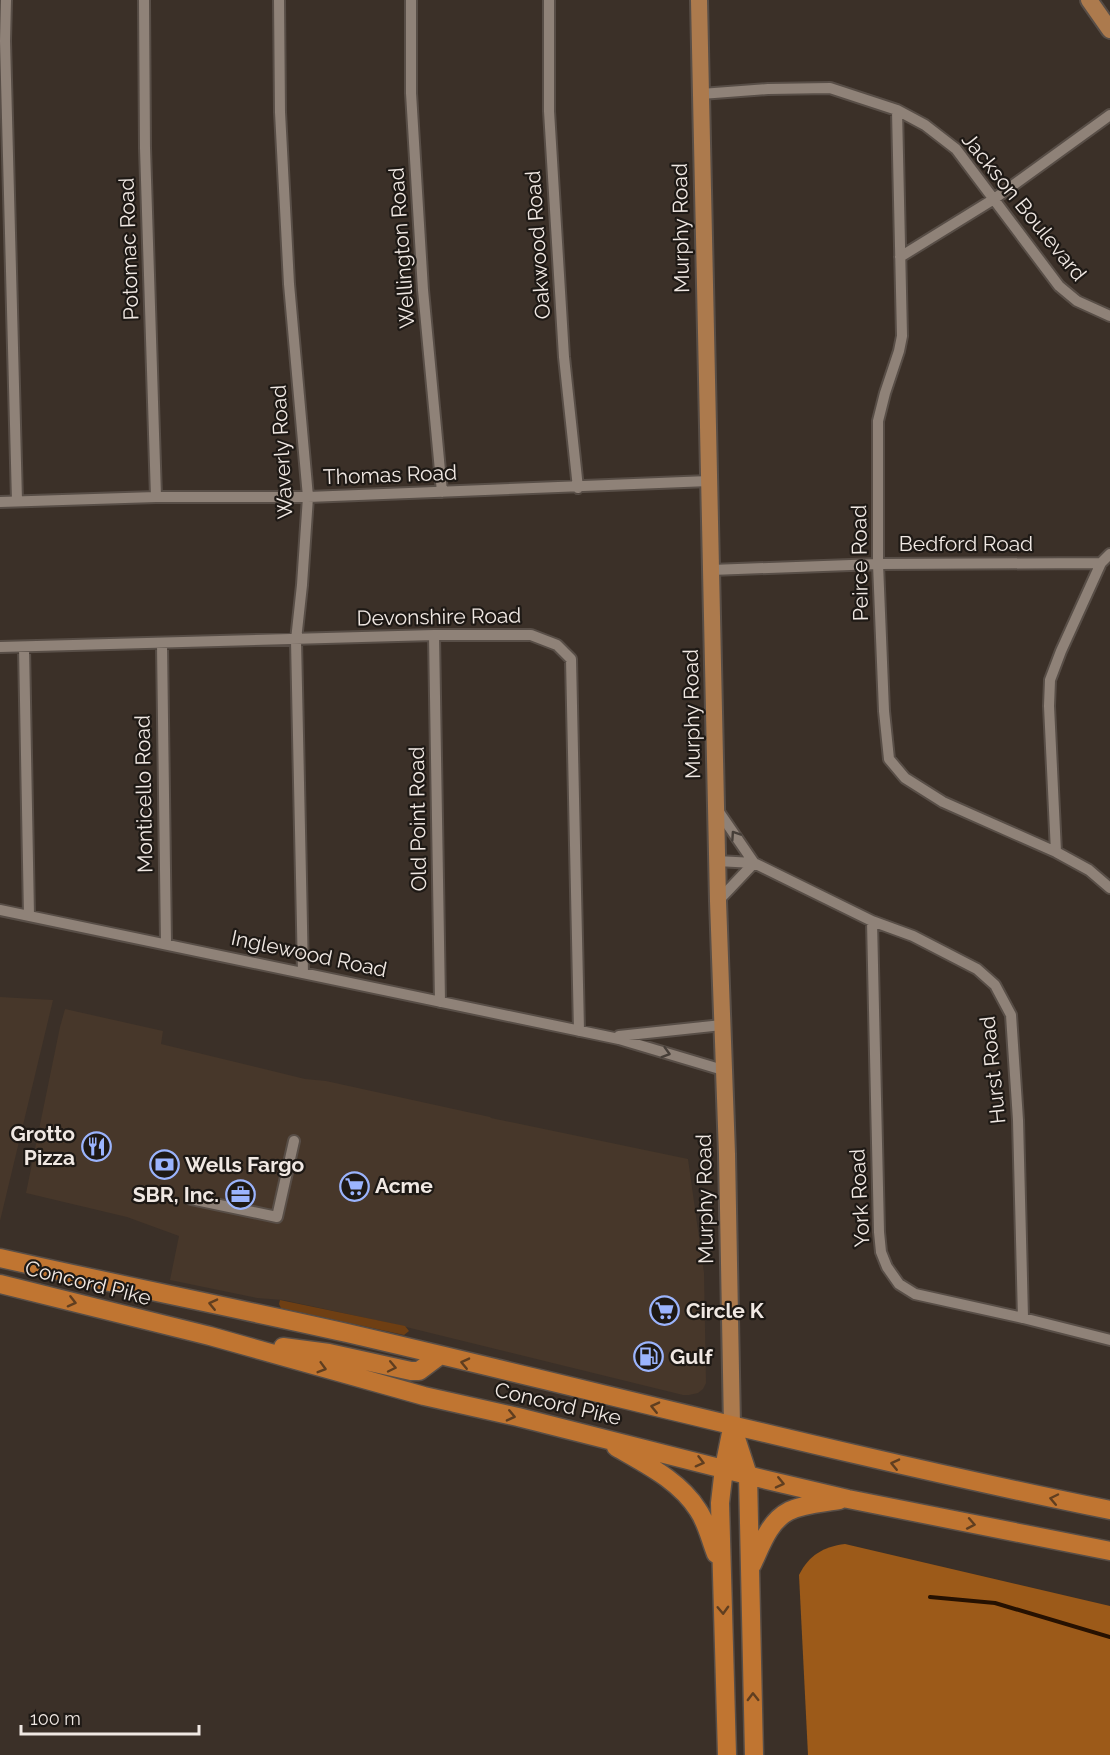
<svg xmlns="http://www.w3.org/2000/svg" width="1110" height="1755" font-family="Raleway,sans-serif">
  <rect width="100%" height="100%" fill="#3b3028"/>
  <path fill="#47372a" d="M0 997 53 1000 0 1221Z
    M65 1009 163 1031 161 1044 305 1079 326 1081 490 1117 491 1118 688 1159 704 1273 706 1383 703 1389 698 1393 689 1395H683L398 1325 283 1300 257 1298 170 1280 179 1236 127 1217 26 1193 60 1027Z"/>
  <path fill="#6f3f13" d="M280 1300 405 1326 409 1331 404 1335 281 1308 279 1304Z"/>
  <path fill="#9c5a19" d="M845 1544 1110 1606V1755H808L799 1575C809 1555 823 1547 845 1544Z"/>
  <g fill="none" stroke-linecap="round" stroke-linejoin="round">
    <path stroke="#261101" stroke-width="4" d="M930 1597 995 1603 1110 1637"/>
    <defs>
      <path id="street" d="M6 0 5 41 17 501
        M144 0 145 148 156 497
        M279 0 280 112 289 284 308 497 302 585 296 640 303 973
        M411 0V93L423 290 442 492
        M549 0V111L564 357 578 488
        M701 94 768 89 830 88 897 110 925 125 956 149 1059 286 1077 301 1110 316
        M897 110 902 336 899 351 885 393 878 421V564L884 711 889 759 905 778 943 802 1056 852 1089 870 1110 888
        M900 257 994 199 1110 115
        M0 502 156 497H308L709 481
        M711 570 878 564 1101 563 1110 554
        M434 635 440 1002
        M162 644 166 944
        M0 647 434 635H531L557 645 571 659 579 1031
        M24 647 29 916
        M717 809 754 863
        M1056 852 1049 706 1050 680 1061 651 1101 563
        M717 861 754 863 872 921 913 936 977 969 995 985 1011 1015 1018 1120 1023 1318
        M718 901 754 863
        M0 910 619 1039 723 1070
        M872 921 879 1232 881 1252 887 1267 899 1284 915 1294 1023 1318 1110 1340
        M619 1036 722 1025
        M191 1199 277 1217 294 1141"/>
      <path id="primary" d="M699 0 718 901 727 1154 732 1426
        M1089 0 1110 30"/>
      <path id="highway" d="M0 1258C115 1284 231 1307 347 1333 601 1392 854 1458 1110 1510
        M0 1284 210 1336 424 1396 518 1417 767 1480 848 1499 1110 1551
        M283 1347 329 1353 411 1371H419L439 1356
        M732 1426 748 1475 754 1755
        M616 1447C645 1464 679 1480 698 1510 707 1523 710 1539 716 1554
        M752 1565C761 1546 769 1521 789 1511 804 1504 824 1503 840 1500
        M727 1755 720 1503 724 1468 732 1428"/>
    </defs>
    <use href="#street" stroke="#584e47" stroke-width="14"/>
    <use href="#primary" stroke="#584e47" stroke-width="20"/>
    <use href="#highway" stroke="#584e47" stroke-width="21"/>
    <use href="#street" stroke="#8f8278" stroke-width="10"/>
    <use href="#primary" stroke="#ac7a4d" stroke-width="16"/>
    <use href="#highway" stroke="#c07531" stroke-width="18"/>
  </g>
  <defs><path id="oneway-chevron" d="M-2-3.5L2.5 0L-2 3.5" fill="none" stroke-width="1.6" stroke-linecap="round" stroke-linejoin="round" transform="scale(1.5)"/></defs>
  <g stroke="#463e38">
    <use href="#oneway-chevron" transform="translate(735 835) rotate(-124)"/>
    <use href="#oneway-chevron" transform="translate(666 1053) rotate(16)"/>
  </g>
  <g stroke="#5f3e20">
    <use href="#oneway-chevron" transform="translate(72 1302) rotate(14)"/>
    <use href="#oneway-chevron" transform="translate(213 1304) rotate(-167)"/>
    <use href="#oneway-chevron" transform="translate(465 1363) rotate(-167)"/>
    <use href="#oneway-chevron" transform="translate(392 1367) rotate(12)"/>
    <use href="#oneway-chevron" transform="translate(322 1368) rotate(16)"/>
    <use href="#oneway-chevron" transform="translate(655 1407) rotate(-167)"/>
    <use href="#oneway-chevron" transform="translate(511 1416) rotate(13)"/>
    <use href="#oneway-chevron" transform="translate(700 1462) rotate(15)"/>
    <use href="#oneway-chevron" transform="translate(895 1464) rotate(-167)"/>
    <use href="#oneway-chevron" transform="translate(780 1483) rotate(13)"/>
    <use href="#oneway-chevron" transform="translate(1054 1499) rotate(-168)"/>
    <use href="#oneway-chevron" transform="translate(971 1524) rotate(11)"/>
    <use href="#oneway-chevron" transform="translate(723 1610) rotate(88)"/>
    <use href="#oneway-chevron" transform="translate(753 1697) rotate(-91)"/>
  </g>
  <defs>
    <symbol id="restaurant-ring" viewBox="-11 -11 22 22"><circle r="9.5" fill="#1e1915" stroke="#9bb4fd" stroke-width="1.5"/><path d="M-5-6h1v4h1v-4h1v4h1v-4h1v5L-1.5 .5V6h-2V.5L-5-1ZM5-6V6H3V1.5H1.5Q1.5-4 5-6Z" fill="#9bb4fd"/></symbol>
    <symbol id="bank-ring" viewBox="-11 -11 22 22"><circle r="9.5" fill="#1e1915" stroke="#9bb4fd" stroke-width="1.5"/><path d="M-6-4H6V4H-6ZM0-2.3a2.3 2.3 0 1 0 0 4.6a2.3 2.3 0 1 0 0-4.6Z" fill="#9bb4fd"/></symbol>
    <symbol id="supermarket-ring" viewBox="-11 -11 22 22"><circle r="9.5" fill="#1e1915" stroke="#9bb4fd" stroke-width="1.5"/><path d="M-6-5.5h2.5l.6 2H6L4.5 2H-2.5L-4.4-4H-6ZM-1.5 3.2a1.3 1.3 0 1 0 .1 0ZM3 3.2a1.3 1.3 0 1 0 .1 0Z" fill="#9bb4fd"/></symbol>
    <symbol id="office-ring" viewBox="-11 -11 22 22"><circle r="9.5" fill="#1e1915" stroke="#9bb4fd" stroke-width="1.5"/><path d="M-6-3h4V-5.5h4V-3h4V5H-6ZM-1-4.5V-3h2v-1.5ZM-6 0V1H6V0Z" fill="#9bb4fd"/></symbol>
    <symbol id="fuel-ring" viewBox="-11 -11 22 22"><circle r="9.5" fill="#1e1915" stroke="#9bb4fd" stroke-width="1.5"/><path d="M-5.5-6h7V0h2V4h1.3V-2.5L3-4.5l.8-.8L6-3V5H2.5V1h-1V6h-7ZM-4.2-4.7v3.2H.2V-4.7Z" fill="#9bb4fd"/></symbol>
  </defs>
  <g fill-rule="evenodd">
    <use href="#restaurant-ring" x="80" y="1130" width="33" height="33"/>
    <use href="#bank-ring" x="148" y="1148" width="33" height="33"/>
    <use href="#supermarket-ring" x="338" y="1170" width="33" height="33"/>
    <use href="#office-ring" x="224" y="1178" width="33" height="33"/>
    <use href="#supermarket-ring" x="648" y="1294" width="33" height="33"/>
    <use href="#fuel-ring" x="632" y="1340" width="33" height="33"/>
  </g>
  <g text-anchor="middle" stroke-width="4.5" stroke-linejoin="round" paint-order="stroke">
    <g font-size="21" fill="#f0e8e3" stroke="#1e1915">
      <text transform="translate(1024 207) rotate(51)" y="7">Jackson Boulevard</text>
      <text transform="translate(681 228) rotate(-91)" y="7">Murphy Road</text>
      <text transform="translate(538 245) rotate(-94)" y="7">Oakwood Road</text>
      <text transform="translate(402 248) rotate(-94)" y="7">Wellington Road</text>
      <text transform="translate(129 249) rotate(-92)" y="7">Potomac Road</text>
      <text transform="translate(282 452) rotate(-93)" y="7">Waverly Road</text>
      <text transform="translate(390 475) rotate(-2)" y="7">Thomas Road</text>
      <text x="966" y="551">Bedford Road</text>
      <text transform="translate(860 563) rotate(-91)" y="7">Peirce Road</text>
      <text transform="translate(439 617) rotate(-1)" y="7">Devonshire Road</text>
      <text transform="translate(692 714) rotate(-91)" y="7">Murphy Road</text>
      <text transform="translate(144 794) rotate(-91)" y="7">Monticello Road</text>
      <text transform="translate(418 819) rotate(-91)" y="7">Old Point Road</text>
      <text transform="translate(309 954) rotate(12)" y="7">Inglewood Road</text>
      <text transform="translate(993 1070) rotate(-96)" y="7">Hurst Road</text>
      <text transform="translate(860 1198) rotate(-93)" y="7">York Road</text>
      <text transform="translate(705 1199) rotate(-91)" y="7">Murphy Road</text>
      <text transform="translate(88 1283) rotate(14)" y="7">Concord Pike</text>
      <text transform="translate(558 1404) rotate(13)" y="7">Concord Pike</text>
    </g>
    <g font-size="21" font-weight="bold" fill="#f0e8e3" stroke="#1e1915" text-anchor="start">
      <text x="75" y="1141" text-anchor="end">Grotto<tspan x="75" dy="24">Pizza</tspan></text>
      <text x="185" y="1172">Wells Fargo</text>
      <text x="375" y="1193">Acme</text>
      <text x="219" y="1202" text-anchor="end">SBR, Inc.</text>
      <text x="686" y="1318">Circle K</text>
      <text x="670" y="1364">Gulf</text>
    </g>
  </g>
  <path d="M21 1725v9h178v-9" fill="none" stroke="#f0e8e3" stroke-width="3"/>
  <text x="30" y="1725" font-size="18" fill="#f0e8e3" stroke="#1e1915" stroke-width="4.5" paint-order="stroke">100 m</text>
</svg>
